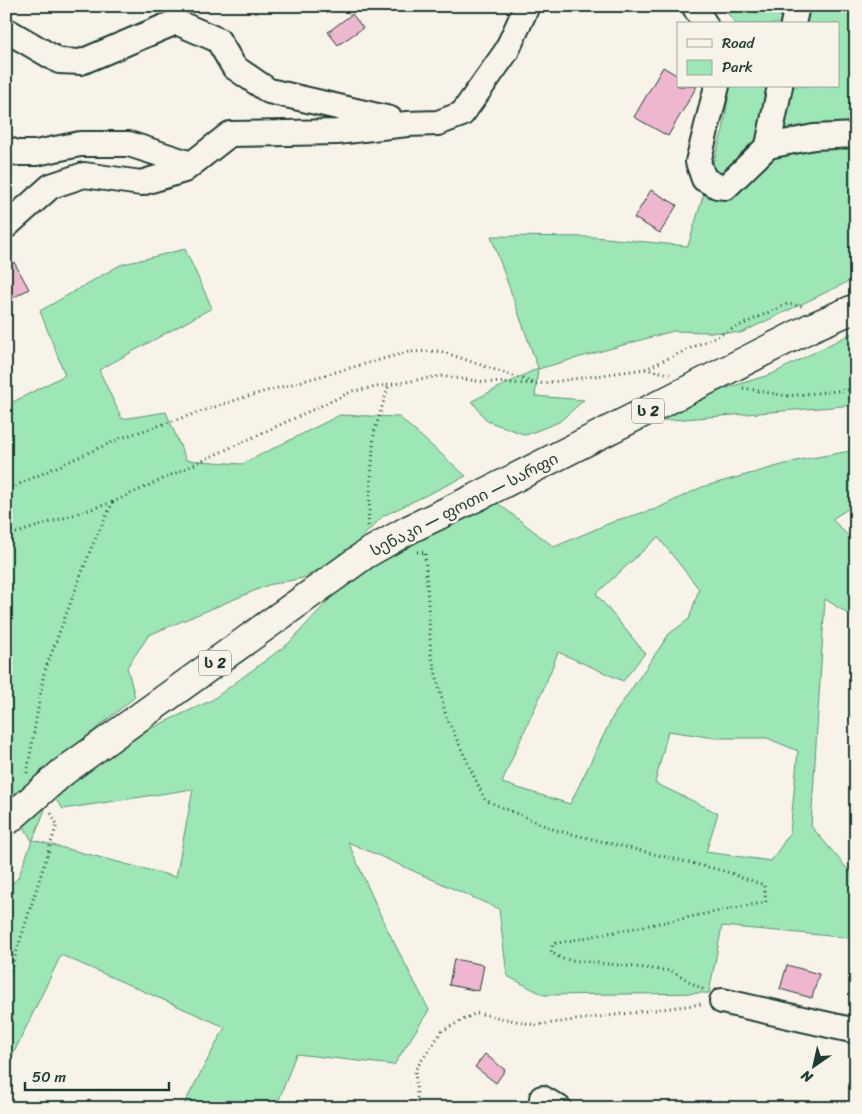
<svg xmlns="http://www.w3.org/2000/svg" width="862" height="1114" font-family="Sriracha,'Noto Sans Georgian',sans-serif">
  <rect width="100%" height="100%" fill="#f7f3e8"/>
  <filter id="ink" filterUnits="userSpaceOnUse"><feTurbulence type="fractalNoise" baseFrequency=".02" numOctaves="2"/><feDisplacementMap in="SourceGraphic" scale="10" xChannelSelector="R" yChannelSelector="G"/><feConvolveMatrix kernelMatrix="1 2 1 2 8 2 1 2 1" color-interpolation-filters="sRGB"/></filter>
  <g filter="url(#ink)">
    <path fill="#9de6b5" stroke="#5e9274" fill-rule="evenodd" d="M722 6H856V278L741 333 673 331 538 369 535 396 584 400 559 422 526 435 487 421 472 401 538 368 491 236 595 237 688 246 723 130 730 86H838V24H736Z
      M185 249 212 308 99 370 122 419 166 412 186 460 242 464 340 415 399 417 466 476 383 516 343 557 303 578 268 585 149 635 127 667 135 697 38 776 126 740 212 700 289 643 354 573 490 497 554 547 617 520 656 509 702 487 800 460 856 450V504L832 519 856 544V619L825 599 811 826 856 879V932L853 938 722 926 709 993 544 995 507 976 499 909 348 842 385 925 429 1010 394 1065 296 1054 276 1108H182L225 1027 61 955 6 1069V889L18 878 32 841 6 795V399L9 404 65 375 40 311 120 265ZM658 537 699 589 689 619 669 634 613 716 570 804 502 783C519 739 542 697 558 652L623 681 645 653 596 594ZM668 731 715 738H767L798 751 790 833 771 861 706 852 718 813 655 783ZM193 789 176 877 33 840 51 794 63 809Z
      M856 331V405L648 422 662 408 772 374Z"/>
    <path fill="#eeb7cf" stroke="#1f3d34" d="M352 14 363 28 338 45 328 32Z
      M663 67 678 76V86H697L668 136 634 117Z
      M651 190 677 205 660 233 634 218Z
      M14 262 29 289 9 300 6 294V266Z
      M454 959 484 965 479 991 449 985Z
      M787 965 819 974 812 998 780 989Z
      M485 1054 505 1070 496 1083 475 1067Z"/>
    <g fill="none" stroke-linecap="round" stroke-linejoin="round">
      <defs>
        <path id="minor" d="M694 6 705 24
          M793 24 797 6
          M6 30 59 61 81 62 176 22 218 40 234 67 269 91 390 119
          M717 86 698 162 704 179 717 186 726 187 768 146 814 137 856 135
          M768 146 780 86
          M6 149 17 153H36L80 144H129L191 164
          M6 226 51 186 84 175 141 183 184 170 230 134 337 132 407 124 438 123 462 114 506 52 527 6
          M722 1001 856 1031
          M542 1098 559 1108"/>
        <path id="highway" d="M810 328 856 308
          M63 772 366 554 410 529 485 493"/>
      </defs>
      <use href="#minor" stroke="#1f3d34" stroke-width="28"/>
      <use href="#highway" stroke="#1f3d34" stroke-width="31"/>
      <path stroke="#1f3d34" stroke-width="3" stroke-dasharray="1 4" stroke-linecap="butt" d="M645 369 670 374
        M743 388 787 396 856 389
        M6 490 121 438 245 397 408 352 440 351 534 383
        M368 526 374 433 389 384
        M6 532 17 533 113 502
        M417 552H425L431 654 446 716 485 800 555 830 724 871 764 885 766 902 553 944 551 952 562 959 672 971 704 990
        M27 773 44 673 92 546 113 502 353 391 440 376 485 382 537 384 645 369 787 304 802 306
        M6 985 57 824 51 813
        M418 1108 415 1070 442 1031 476 1013 536 1025 702 1004"/>
      <use href="#minor" stroke="#f7f3e8" stroke-width="24"/>
      <use href="#highway" stroke="#f7f3e8" stroke-width="28"/>
      <defs>
        <path id="highway-bridge" d="M485 493 810 328
          M6 822 63 772"/>
      </defs>
      <use href="#highway-bridge" stroke="#1f3d34" stroke-width="31" stroke-linecap="butt"/>
      <use href="#highway-bridge" stroke="#f7f3e8" stroke-width="28"/>
    </g>
  </g>
  <g text-anchor="middle" stroke-width="5" stroke-linejoin="round" paint-order="stroke">
    <g fill="#f7f3e8" stroke="#60746a" stroke-width="1">
      <rect x="632" y="398.5" width="32" height="25" rx="4"/>
      <rect x="199" y="650.5" width="32" height="25" rx="4"/>
    </g>
    <g font-size="15" font-weight="bold" fill="#1f3d34">
      <text x="648" y="416">ს 2</text>
      <text x="215" y="668">ს 2</text>
    </g>
    <g font-size="16" fill="#1f3d34" stroke="#f7f3e8">
      <text transform="translate(464 504) rotate(-27)" y="6">სენაკი — ფოთი — სარფი</text>
    </g>
  </g>
  <rect width="862" height="1114" fill="none" stroke="#f7f3e8" stroke-width="25"/>
  <rect x="12" y="12" width="837" height="1089" fill="none" stroke="#1f3d34" stroke-width="2" filter="url(#ink)"/>
  <rect x="677" y="22" width="162" height="65" fill="#f7f3e8" stroke="#a1aaa0"/>
  <rect x="687" y="39" width="25" height="8" fill="#f7f3e8" stroke="#a1aaa0"/>
  <text x="722" y="48" font-size="15" fill="#1f3d34">Road</text>
  <rect x="687" y="60" width="25" height="15" fill="#9de6b5" stroke="#a1aaa0"/>
  <text x="722" y="72" font-size="15" fill="#1f3d34">Park</text>
  <g transform="translate(814 1066) rotate(214)" stroke="#f7f3e8" stroke-width="4" paint-order="stroke">
  <path d="M0-4L9 19L0 12L-9 19Z" fill="#1f3d34"/>
  <text y="-8" font-size="14" font-weight="bold" text-anchor="middle" fill="#1f3d34">N</text>
  </g>
  <path d="M25 1082v8h144v-8" fill="none" stroke="#1f3d34" stroke-width="2.5"/>
  <text x="32" y="1082" font-size="15" fill="#1f3d34" stroke="#f7f3e8" stroke-width="4" paint-order="stroke">50 m</text>
</svg>
